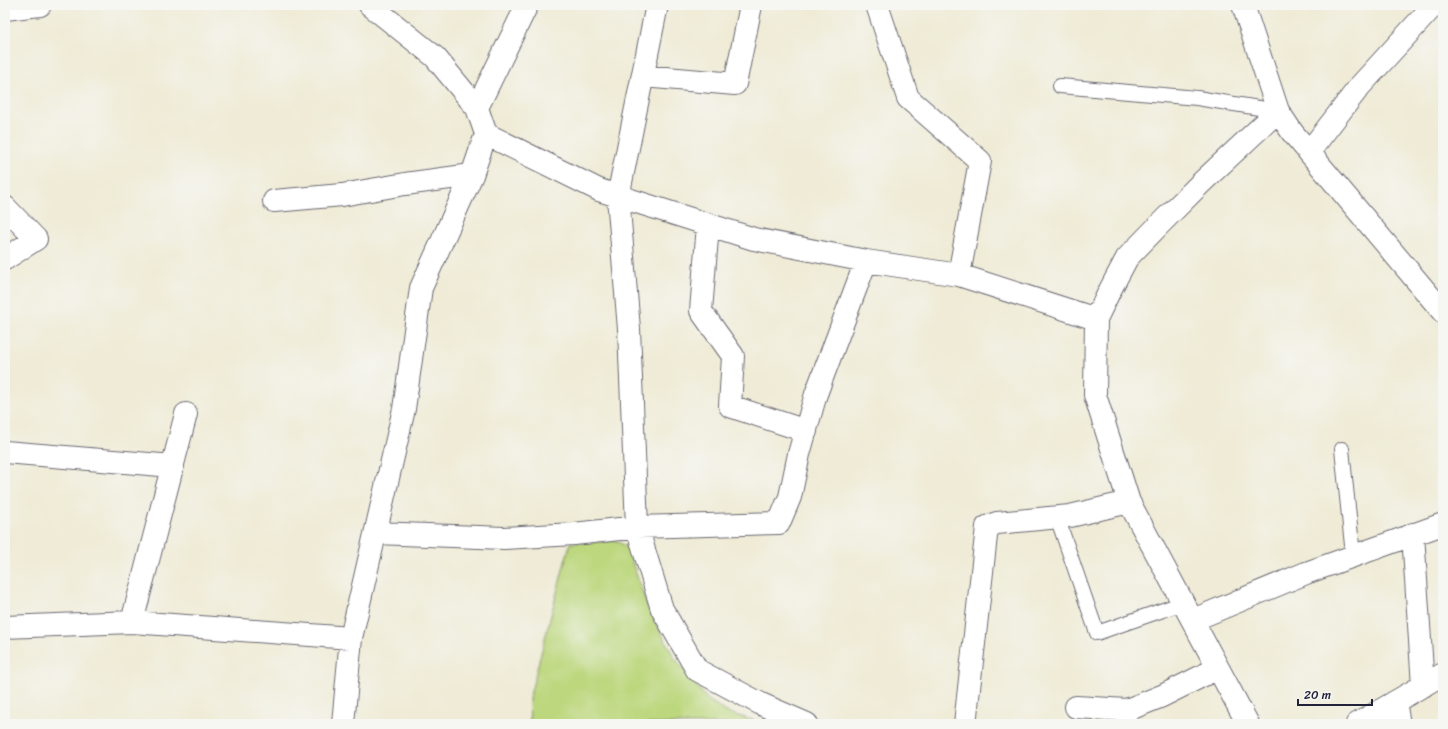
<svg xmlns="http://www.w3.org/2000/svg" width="1448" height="729" font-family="Sriracha,sans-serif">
  <rect width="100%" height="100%" fill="#f6f6f2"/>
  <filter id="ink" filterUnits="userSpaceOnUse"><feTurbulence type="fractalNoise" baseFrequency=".025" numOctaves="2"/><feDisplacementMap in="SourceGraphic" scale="8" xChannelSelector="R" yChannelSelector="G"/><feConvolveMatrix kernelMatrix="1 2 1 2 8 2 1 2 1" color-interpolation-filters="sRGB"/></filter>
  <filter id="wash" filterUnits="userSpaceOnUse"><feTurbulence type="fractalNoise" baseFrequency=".012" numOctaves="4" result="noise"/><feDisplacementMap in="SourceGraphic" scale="16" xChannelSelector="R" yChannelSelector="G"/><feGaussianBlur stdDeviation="0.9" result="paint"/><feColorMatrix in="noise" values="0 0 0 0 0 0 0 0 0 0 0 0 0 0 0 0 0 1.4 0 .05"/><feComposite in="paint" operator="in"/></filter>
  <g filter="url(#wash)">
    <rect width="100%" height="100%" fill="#efebd6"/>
    <path fill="#bcd77d" stroke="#6f7c5c" d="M618 541 627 548 648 608 674 657 707 699 728 713 767 724H530L529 699 570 543Z"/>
  </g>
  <g filter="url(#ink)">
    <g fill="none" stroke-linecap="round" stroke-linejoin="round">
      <defs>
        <path id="service" d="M1060 86 1197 98 1278 111
          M1342 449 1353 555
          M1057 517 1097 633 1183 603"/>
        <path id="minor" d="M370 5 435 57 477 108 486 134 599 190 754 239 866 261 959 275 1096 319
          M657 5 618 197 629 329 637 527 662 609 697 670 761 704 807 724
          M877 5 908 98 980 161 959 275
          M1243 5 1278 111 1292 132 1443 312
          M5 9 40 5
          M643 76 735 84 751 5
          M477 108 527 5
          M1309 152 1360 86 1434 5
          M274 201 342 195 405 184 472 175
          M5 207 36 239 5 259
          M708 225 701 311 733 356 730 406 806 431
          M5 452 173 466
          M376 533 504 538 574 534 637 527 779 523 790 497 799 454 816 394 866 261
          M1413 534 1423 686
          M1193 620 1306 573 1443 524
          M132 622 186 414
          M5 627 132 622 351 638
          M1395 702 1399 724
          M1076 707 1127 710 1162 696 1218 668
          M343 724 351 638 404 409 421 288 472 175 486 134
          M965 724 987 527 997 523 1070 516 1129 502
          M1248 724 1129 502 1095 395 1096 319 1110 290 1127 258 1159 225 1201 183 1278 111"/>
        <path id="tertiary" d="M1357 724 1443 674"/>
      </defs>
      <use href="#service" stroke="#6a6871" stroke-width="16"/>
      <use href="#minor" stroke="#6a6871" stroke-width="24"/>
      <use href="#tertiary" stroke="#6a6871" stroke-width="24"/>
      <use href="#service" stroke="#fff" stroke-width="14"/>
      <use href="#minor" stroke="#fff" stroke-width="22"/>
      <use href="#tertiary" stroke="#fff" stroke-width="22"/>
    </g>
  </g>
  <rect width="1448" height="729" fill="none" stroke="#f6f6f2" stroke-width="20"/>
  <path d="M1298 699v6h74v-6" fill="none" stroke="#22223b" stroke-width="2"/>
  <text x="1304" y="699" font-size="12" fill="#22223b" stroke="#f6f6f2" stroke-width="3" paint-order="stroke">20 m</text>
</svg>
